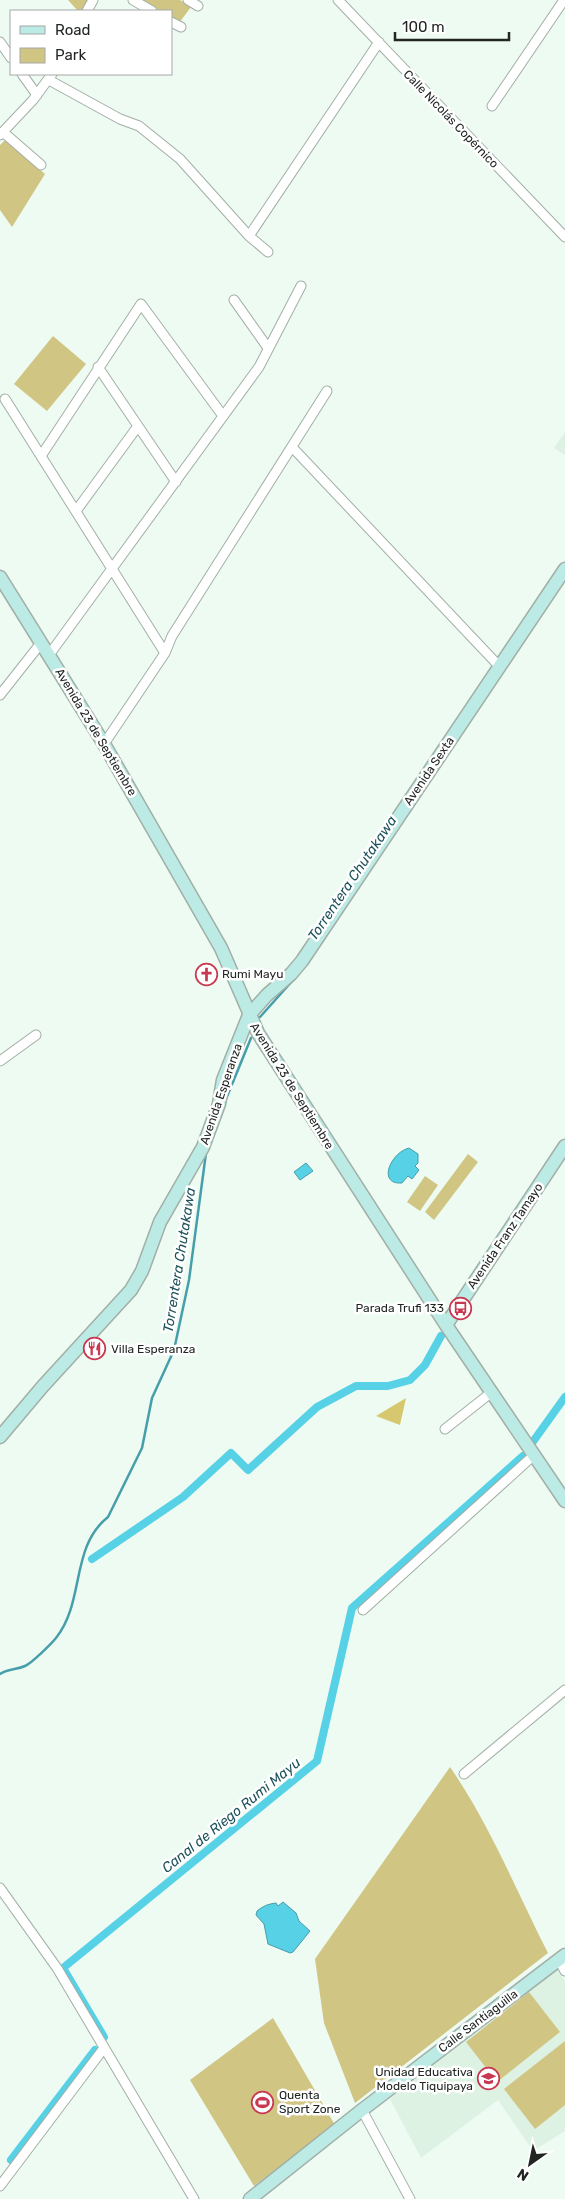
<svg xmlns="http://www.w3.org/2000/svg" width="565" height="2199" font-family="Rubik,sans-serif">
  <rect width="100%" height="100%" fill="#eefbf2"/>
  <path fill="#ddf2e3" d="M565 432V455L554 448Z
    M556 1967 565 1981V2131L533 2151 498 2100 421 2158 390 2099 437 2059Z"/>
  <path fill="#d1c583" d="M68 0H90L84 11H78Z
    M141 0H180L191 7 179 23 171 18V11H160Z
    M5 140 45 174 12 227 0 210V145Z
    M53 336 86 364 47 411 14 384Z
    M468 1154 478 1162 434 1220 425 1212Z
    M425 1176 438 1185 420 1211 407 1202Z
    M450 1767C489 1823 517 1892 548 1953L355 2103 324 2023 315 1959Z
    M529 1992 560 2032 497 2082 466 2042Z
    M273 2018 335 2125 254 2186 190 2080Z
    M565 2041V2105L535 2129 504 2089Z"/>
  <path fill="#d7c870" d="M406 1398 400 1425 376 1416Z"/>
  <path fill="#57d1e5" stroke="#479eab" d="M409 1148 418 1154V1163L415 1166 419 1170 412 1179 408 1176 402 1183C377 1185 390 1153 409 1148Z
    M306 1163 313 1171 300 1180 294 1172Z
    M283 1902 296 1913 299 1921 310 1931 293 1952 290 1953 268 1944 264 1924 256 1915 257 1911C263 1906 268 1904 276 1903L278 1906Z"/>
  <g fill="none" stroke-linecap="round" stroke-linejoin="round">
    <path stroke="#479eab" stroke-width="2.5" d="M260 1017 294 979
      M226 1099 251 1038
      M0 1674C9 1668 16 1670 25 1666 32 1663 51 1644 56 1638 85 1602 70 1547 108 1517L142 1448 152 1398 174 1350 189 1280 206 1153"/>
    <path stroke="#57d1e5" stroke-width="8" d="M532 1443 565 1397
      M92 1559 183 1497 231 1453 248 1470 317 1407 356 1386H388L410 1380 425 1365 441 1336
      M104 2037 63 1968 317 1761 352 1608 523 1456
      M11 2160 95 2050"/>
    <defs>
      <path id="street" d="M133 0 152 11
        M188 0 198 6
        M338 0 565 237
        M87 11 93 0
        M171 22 181 27
        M0 42 11 58
        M22 74 37 95
        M49 80 120 119 139 126 180 159 249 236 268 252
        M492 106 564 0
        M3 132 41 165
        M0 135 33 100 52 74
        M249 236 379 42
        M234 300 268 348
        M98 367 176 482
        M5 399 165 653
        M292 447 499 666
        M41 456 141 304 223 416
        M76 511 138 426
        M49 655 259 367 301 286
        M0 695 41 643
        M104 744 165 653 172 636 327 391
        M0 1061 36 1035
        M445 1429 492 1392
        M363 1610 534 1455
        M464 1774 565 1690
        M0 1888 57 1968 194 2199
        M559 1960 565 1971
        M362 2110 410 2199
        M0 2186 104 2048"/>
      <path id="secondary" d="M0 577 104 744 221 948 258 1033 446 1325 565 1501
        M446 1325 565 1146
        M0 1437 43 1386 131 1290 142 1271 160 1222 203 1147 219 1104 223 1080 249 1015 267 995 291 974 302 961 565 569
        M250 2199 362 2110 565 1955"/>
    </defs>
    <use href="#street" stroke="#a2afa6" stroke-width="11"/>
    <use href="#secondary" stroke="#a2afa6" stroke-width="15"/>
    <use href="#street" stroke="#fff" stroke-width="9"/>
    <use href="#secondary" stroke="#bceae5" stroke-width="12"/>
  </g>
  <defs>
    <symbol id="church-ring" viewBox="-11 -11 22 22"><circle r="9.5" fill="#fff" stroke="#c83850" stroke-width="1.5"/><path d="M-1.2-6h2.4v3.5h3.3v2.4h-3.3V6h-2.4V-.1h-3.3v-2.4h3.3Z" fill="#c83850"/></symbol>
    <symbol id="bus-ring" viewBox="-11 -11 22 22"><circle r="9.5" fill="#fff" stroke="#c83850" stroke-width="1.5"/><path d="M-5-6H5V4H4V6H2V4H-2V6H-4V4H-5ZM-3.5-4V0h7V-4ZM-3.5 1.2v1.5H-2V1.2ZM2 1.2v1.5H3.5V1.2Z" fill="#c83850"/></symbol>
    <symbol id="restaurant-ring" viewBox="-11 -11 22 22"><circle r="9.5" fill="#fff" stroke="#c83850" stroke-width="1.5"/><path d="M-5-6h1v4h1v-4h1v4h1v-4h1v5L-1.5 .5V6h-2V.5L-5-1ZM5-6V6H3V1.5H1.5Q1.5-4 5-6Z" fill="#c83850"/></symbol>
    <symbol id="school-ring" viewBox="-11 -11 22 22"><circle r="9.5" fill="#fff" stroke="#c83850" stroke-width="1.5"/><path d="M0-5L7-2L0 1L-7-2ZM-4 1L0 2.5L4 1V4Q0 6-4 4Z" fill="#c83850"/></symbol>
    <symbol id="stadium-ring" viewBox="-11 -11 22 22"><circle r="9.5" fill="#fff" stroke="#c83850" stroke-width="1.5"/><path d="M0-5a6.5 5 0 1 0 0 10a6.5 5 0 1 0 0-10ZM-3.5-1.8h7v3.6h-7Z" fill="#c83850"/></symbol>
  </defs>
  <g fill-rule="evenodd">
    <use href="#church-ring" x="194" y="962" width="25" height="25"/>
    <use href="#bus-ring" x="448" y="1296" width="25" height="25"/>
    <use href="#restaurant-ring" x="82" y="1336" width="25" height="25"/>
    <use href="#school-ring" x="476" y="2066" width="25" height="25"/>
    <use href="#stadium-ring" x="250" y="2090" width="25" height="25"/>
  </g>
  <g text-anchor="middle" stroke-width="5" stroke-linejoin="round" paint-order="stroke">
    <g font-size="12" fill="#212623" stroke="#fff">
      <text transform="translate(451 119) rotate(46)" y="4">Calle Nicolás Copérnico</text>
      <text transform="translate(96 732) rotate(59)" y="4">Avenida 23 de Septiembre</text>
      <text transform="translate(429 771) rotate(-56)" y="4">Avenida Sexta</text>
      <text transform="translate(292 1086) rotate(58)" y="4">Avenida 23 de Septiembre</text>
      <text transform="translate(221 1094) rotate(-71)" y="4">Avenida Esperanza</text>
      <text transform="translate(505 1236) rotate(-56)" y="4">Avenida Franz Tamayo</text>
      <text transform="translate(478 2021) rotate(-37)" y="4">Calle Santiaguilla</text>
    </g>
    <g font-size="12" fill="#212623" stroke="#fff" text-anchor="start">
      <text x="222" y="978">Rumi Mayu</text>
      <text x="444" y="1312" text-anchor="end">Parada Trufi 133</text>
      <text x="111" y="1353">Villa Esperanza</text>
      <text x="473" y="2076" text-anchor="end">Unidad Educativa<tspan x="473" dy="14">Modelo Tiquipaya</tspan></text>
      <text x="279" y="2099">Quenta<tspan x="279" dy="14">Sport Zone</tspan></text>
    </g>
    <g font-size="14" font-style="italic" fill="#1e525b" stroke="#fff">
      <text transform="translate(352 878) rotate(-56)" y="5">Torrentera Chutakawa</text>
      <text transform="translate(179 1260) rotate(-81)" y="5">Torrentera Chutakawa</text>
      <text transform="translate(231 1815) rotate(-39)" y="5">Canal de Riego Rumi Mayu</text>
    </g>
  </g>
  <rect x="10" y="10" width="162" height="65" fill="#ffffff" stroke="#a6a8a7"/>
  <rect x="20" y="26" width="25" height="8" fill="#bceae5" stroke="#a6a8a7"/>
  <text x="55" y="35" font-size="15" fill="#212623">Road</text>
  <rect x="20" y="48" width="25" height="15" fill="#d1c583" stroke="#a6a8a7"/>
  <text x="55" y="60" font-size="15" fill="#212623">Park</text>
  <g transform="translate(530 2164) rotate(213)" stroke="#ffffff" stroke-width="4" paint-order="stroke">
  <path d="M0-4L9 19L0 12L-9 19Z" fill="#212623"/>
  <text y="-8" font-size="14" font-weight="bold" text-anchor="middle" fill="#212623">N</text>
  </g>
  <path d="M395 32v8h114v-8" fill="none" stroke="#212623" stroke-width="2.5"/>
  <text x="402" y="32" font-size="15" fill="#212623" stroke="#ffffff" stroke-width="4" paint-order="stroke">100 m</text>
</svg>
